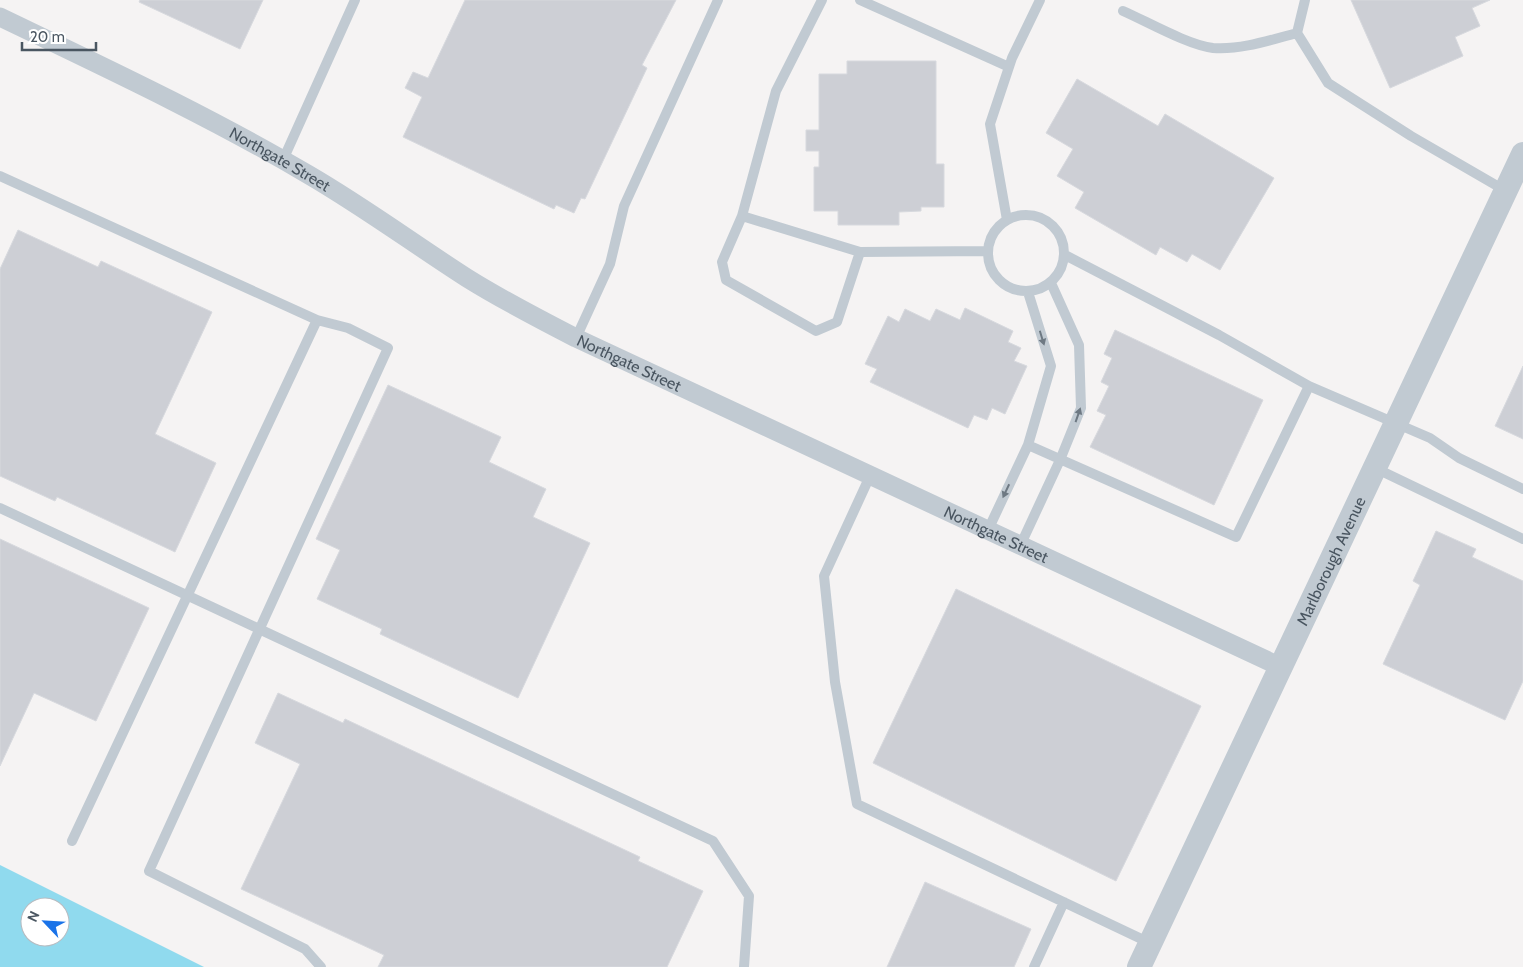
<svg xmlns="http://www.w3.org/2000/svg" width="1523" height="967" font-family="Cabin,sans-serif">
  <rect width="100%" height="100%" fill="#f5f3f3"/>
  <path fill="#90daee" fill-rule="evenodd" d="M0 865 204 967H0ZM30 907H60V937H30Z"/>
  <path fill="#cdcfd5" stroke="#d7d9de" d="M140 0H263L240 49 139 2Z
    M465 0H676L642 65 647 68 585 199 581 198 574 213 556 205 554 209 403 137 422 97 405 88 413 72 428 78Z
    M1351 0H1490L1472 8 1480 26 1455 37 1463 56 1390 88Z
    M847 61H936V164H944V207H921V211L899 212V225H838V211H814V167H819V151H806V130H819V74H847Z
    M1077 79 1158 126 1165 114 1274 178 1220 270 1192 254 1187 262 1160 247 1156 255 1075 208 1084 192 1057 176 1073 149 1046 133Z
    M18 230 98 267 101 261 212 312 155 434 216 463 175 552 57 497 55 501 0 476V269Z
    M965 308 1013 331 1008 342 1021 348 1014 361 1027 366 1005 414 992 408 987 420 974 415 968 428 870 382 877 369 865 364 888 316 899 322 905 309 930 321 936 309 960 320Z
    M1115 330 1263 400 1214 505 1090 447 1106 415 1097 411 1109 386 1101 382 1112 358 1104 354Z
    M1523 366V439L1495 426Z
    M388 385 501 437 489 462 546 489 533 517 590 543 518 698 380 634 382 629 317 599 340 550 316 539Z
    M1436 531 1476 549 1472 557 1523 581V681L1505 720 1383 664 1420 585 1413 581Z
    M0 539 149 608 96 721 34 693 0 766Z
    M956 589 1201 706 1116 881 873 763Z
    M278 693 343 723 345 719 640 857 638 861 703 891 667 967H378L384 955 241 889 300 764 255 743Z
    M925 882 1031 929 1014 967H887Z"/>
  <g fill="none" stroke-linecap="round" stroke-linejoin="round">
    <path stroke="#c1cad2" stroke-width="10" d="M822 0 776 91 742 216 860 252 988 251
      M860 0 1009 67
      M1305 0 1297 33 1328 83 1411 136 1506 191
      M1123 11C1148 22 1188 45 1213 48 1242 50 1270 40 1297 33
      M283 160 355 0
      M0 176 317 320 72 841
      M988 253a38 38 0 1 1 76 0a38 38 0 1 1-76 0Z
      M742 216 722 262 726 280 816 331 837 322 860 252
      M1007 220 990 124 1012 58 1040 0
      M1065 255 1219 335 1309 386
      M317 320 348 328 388 348 149 871 305 949 321 967
      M576 338 610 264 624 206 718 0
      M1028 445 1236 537 1309 386 1430 438 1459 458 1523 489
      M1375 468 1523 539
      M870 476 824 576 835 682 857 804 1150 943
      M0 508 713 841 749 896 744 967
      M988 530 1028 445 1051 366 1028 292
      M1021 544 1060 460 1081 408 1079 345 1051 283
      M1034 967 1064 902"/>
    <path stroke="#c1cad2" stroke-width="19" id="s1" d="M0 17C104 67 209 116 309 175 364 207 414 244 467 278 502 300 539 319 576 338L1281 667"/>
    <path stroke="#c1cad2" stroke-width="24" id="s2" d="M1139 967 1523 154"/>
  </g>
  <defs><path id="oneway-solid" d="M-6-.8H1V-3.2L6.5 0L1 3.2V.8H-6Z" transform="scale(1.25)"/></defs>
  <g fill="#6e7983">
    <use href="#oneway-solid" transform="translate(1042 338) rotate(73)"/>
    <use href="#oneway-solid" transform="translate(1078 415) rotate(-71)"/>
    <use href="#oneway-solid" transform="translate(1006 491) rotate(115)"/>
  </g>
  <g text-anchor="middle" stroke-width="4" stroke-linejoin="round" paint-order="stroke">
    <g font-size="16" fill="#4a5661" stroke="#fff">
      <text dy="6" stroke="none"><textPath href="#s1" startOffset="314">Northgate Street</textPath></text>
      <text dy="6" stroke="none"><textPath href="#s1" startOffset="719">Northgate Street</textPath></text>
      <text dy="6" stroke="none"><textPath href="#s1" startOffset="1124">Northgate Street</textPath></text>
      <text dy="6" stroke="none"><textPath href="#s2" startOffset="449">Marlborough Avenue</textPath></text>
    </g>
  </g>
  <g transform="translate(45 922) rotate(295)"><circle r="24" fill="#ffffff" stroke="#b7bbc0"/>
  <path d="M0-4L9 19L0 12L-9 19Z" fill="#1a73e8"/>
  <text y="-8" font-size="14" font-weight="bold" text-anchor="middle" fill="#4a5661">N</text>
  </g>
  <path d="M22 42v8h74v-8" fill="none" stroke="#4a5661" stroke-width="2.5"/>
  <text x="30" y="42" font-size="15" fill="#4a5661" stroke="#ffffff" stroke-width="4" paint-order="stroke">20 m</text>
</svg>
